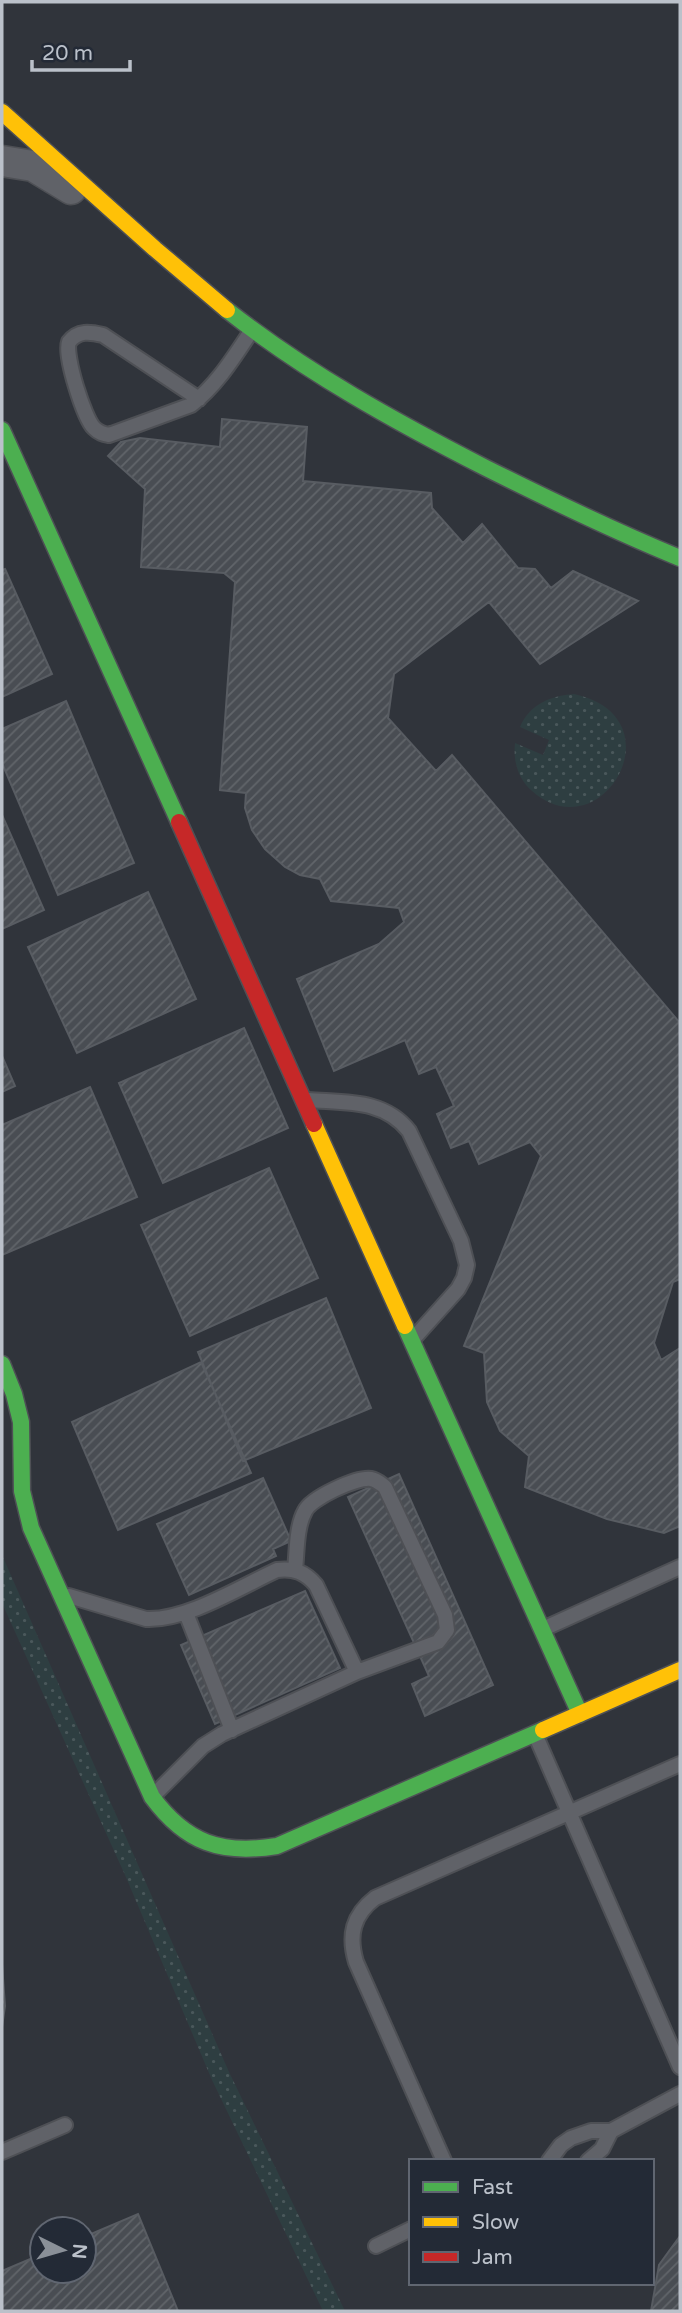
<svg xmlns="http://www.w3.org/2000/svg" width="682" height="2313" font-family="'Varela Round',sans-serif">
  <defs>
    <pattern id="grass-dots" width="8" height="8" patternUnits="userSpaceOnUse" patternTransform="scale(1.75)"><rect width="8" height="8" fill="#2e3e41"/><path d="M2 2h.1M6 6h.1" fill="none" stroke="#4a585b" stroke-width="1.8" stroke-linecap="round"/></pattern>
    <pattern id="building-hatch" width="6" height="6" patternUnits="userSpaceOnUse" patternTransform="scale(1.75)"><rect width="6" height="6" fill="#494d53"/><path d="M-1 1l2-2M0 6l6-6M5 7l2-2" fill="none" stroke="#61656a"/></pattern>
  </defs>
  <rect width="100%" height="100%" fill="#30343b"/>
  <path fill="url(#grass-dots)" d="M574 694C680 717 602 853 532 791 518 779 513 761 515 743L543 755 549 740 520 727C530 704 550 696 574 694Z
    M2 1555 229 2072 345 2311H323L212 2080 125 1875 2 1603Z"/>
  <path fill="url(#building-hatch)" stroke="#585c62" stroke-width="2" d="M222 419 307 427 303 481 431 493 432 508 463 543 482 524 518 568 535 569 551 588 573 571 638 601 540 664 489 602 394 674 388 718 436 771 452 755 680 1023V1279L673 1282 654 1343 661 1360 680 1348V1526L664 1533 607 1519 525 1487 529 1456 500 1431 487 1402 484 1353 464 1346 541 1156 530 1142 479 1164 469 1141 451 1148 437 1114 454 1106 436 1067 419 1074 405 1040 334 1071 297 979 379 944 404 922 399 908 331 901 320 879 300 875 285 867 265 849 252 830 245 808 246 793 220 790 235 582 224 573 141 567 145 489 108 456 121 442 140 438 220 447Z
    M5 569 52 674 2 697V570Z
    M66 701 134 863 58 895 2 763V729Z
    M2 815 44 910 2 929Z
    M148 892 196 999 77 1053 28 947Z
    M244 1028 288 1128 163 1183 119 1083Z
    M2 1056 15 1086 2 1092Z
    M90 1087 137 1197 2 1255V1125Z
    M269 1168 318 1278 190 1336 141 1225Z
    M326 1298 371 1408 243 1461 198 1352Z
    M201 1362 251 1473 118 1530 72 1422Z
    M399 1474 493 1685 425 1716 412 1684 429 1676 348 1497Z
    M263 1478 291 1541 273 1549 276 1556 189 1595 157 1524Z
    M305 1591 340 1668 215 1724 181 1645Z
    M2 1964 5 2006 2 2027Z
    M138 2214 178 2311H2V2271L42 2254V2271H84V2237Z
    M680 2236V2311H651L659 2265Z"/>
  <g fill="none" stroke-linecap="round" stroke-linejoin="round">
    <defs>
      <path id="lane" d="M199 399 103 335C90 332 78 330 69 342 64 355 84 418 94 428 99 433 103 434 109 435L191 405C217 385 234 357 252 330
        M308 1100C346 1103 384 1099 409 1131L461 1241 467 1265 464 1278 458 1289 415 1337
        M69 1596 146 1619C186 1621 240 1587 277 1570 294 1568 305 1572 316 1585L357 1672
        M186 1613 232 1730
        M543 1629 680 1567
        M535 1734 680 2067
        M153 1796 203 1746 222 1734 357 1672 438 1642 447 1630 445 1615 385 1487C381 1484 377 1480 371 1479 356 1477 311 1498 305 1511 296 1527 297 1552 295 1570
        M2 2152 65 2125
        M444 2161 356 1962C348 1935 353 1915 375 1898L680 1764
        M549 2161 561 2145 571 2138 591 2131H611L680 2094
        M588 2161 602 2149 611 2131
        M376 2246 411 2229"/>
      <path id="street" d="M2 161 33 166 71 189"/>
      <path id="fast" d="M227 310C307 373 396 422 486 468 550 500 614 531 680 558
        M2 430 179 822
        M405 1326 580 1714
        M2 1364 14 1394 21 1422 22 1491 31 1528 152 1797C186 1843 221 1855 277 1846L543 1730"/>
      <path id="slow" d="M2 112 155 249 227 310
        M314 1124 405 1326
        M543 1730 680 1670"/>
      <path id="jam" d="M179 822 314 1124"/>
    </defs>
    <use href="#lane" stroke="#4e5055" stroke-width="18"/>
    <use href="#street" stroke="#4e5055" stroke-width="33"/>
    <use href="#fast" stroke="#4e5055" stroke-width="19"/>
    <use href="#slow" stroke="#4e5055" stroke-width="19"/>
    <use href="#jam" stroke="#4e5055" stroke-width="19"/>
    <use href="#lane" stroke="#606268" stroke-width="14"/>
    <use href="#street" stroke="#606268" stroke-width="30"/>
    <use href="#fast" stroke="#4caf50" stroke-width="16"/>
    <use href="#slow" stroke="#ffc107" stroke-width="16"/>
    <use href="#jam" stroke="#c62828" stroke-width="16"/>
  </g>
  <rect width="682" height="2313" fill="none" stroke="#bbc1ca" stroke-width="7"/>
  <rect x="409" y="2159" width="245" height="126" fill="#232a36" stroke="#606671" stroke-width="2"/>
  <rect x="423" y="2182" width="35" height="10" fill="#4caf50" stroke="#606671" stroke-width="2"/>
  <text x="472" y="2194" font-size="21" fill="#bbc1ca">Fast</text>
  <rect x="423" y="2217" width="35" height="10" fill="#ffc107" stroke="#606671" stroke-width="2"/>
  <text x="472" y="2229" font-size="21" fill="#bbc1ca">Slow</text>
  <rect x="423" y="2252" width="35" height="10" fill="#c62828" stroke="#606671" stroke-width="2"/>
  <text x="472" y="2264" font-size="21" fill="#bbc1ca">Jam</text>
  <g transform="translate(63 2250) rotate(95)"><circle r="33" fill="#232a36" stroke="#606671" stroke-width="2"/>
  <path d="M0-5L12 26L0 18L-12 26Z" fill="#8a9098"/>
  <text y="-10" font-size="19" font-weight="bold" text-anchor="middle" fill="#bbc1ca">N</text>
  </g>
  <path d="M32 60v10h98v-10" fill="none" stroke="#bbc1ca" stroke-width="3.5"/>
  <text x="42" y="60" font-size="21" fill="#bbc1ca" stroke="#232a36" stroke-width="5" paint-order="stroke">20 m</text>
</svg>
